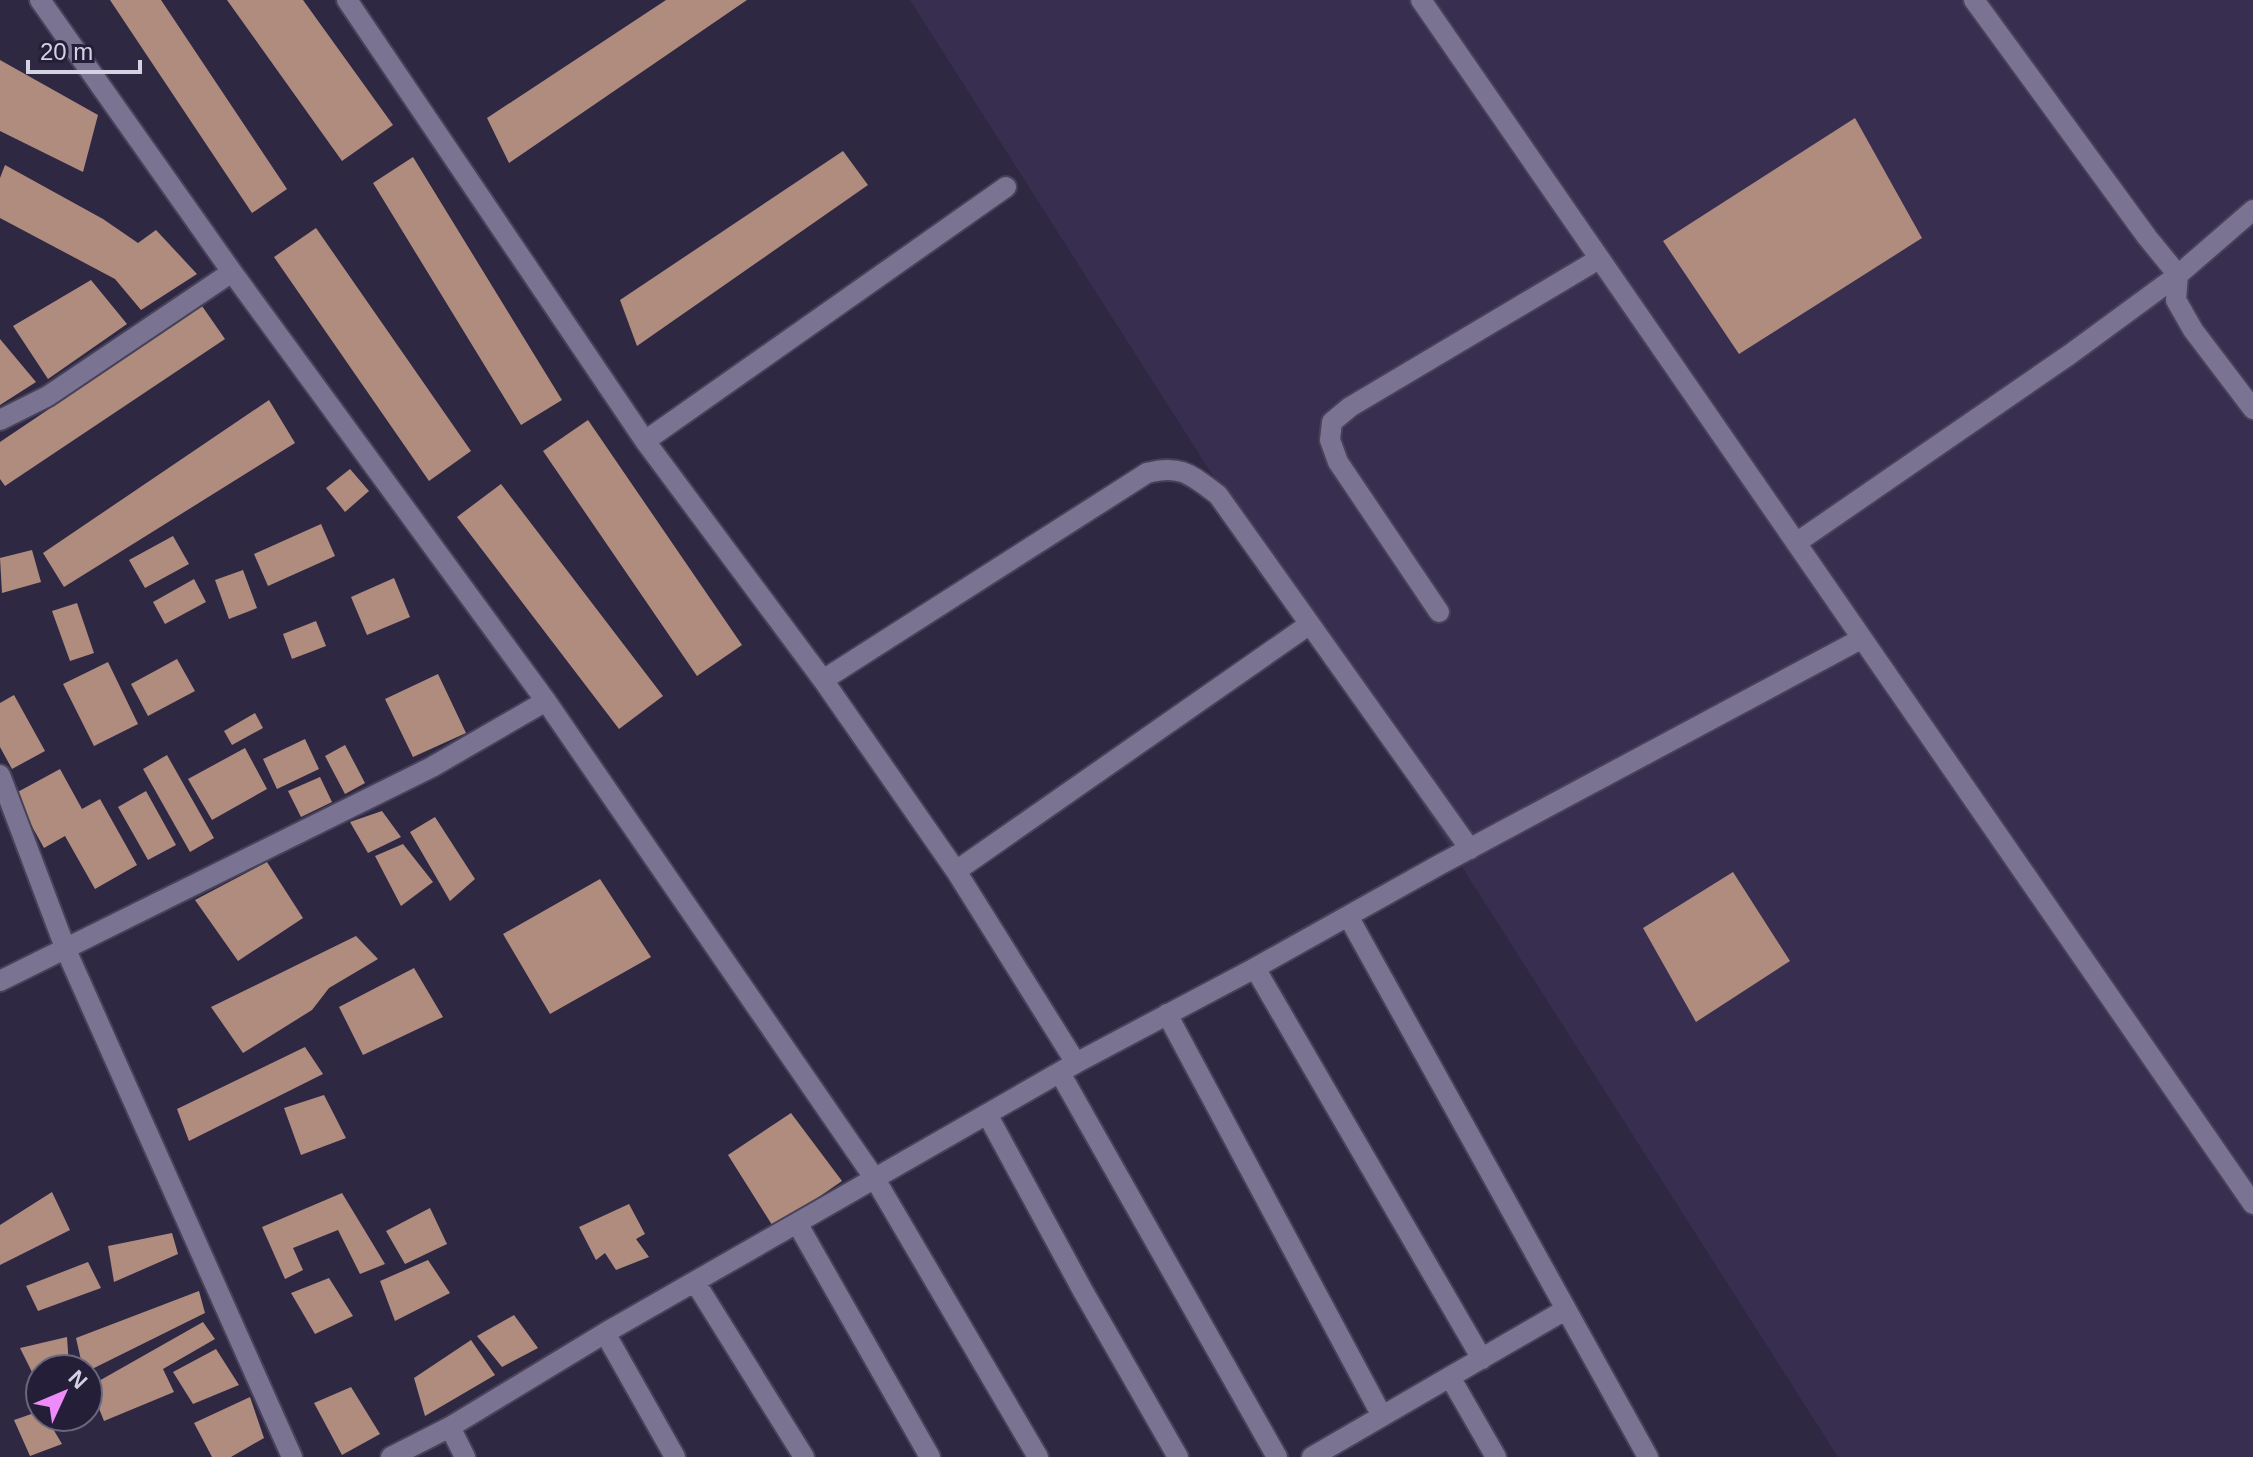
<svg xmlns="http://www.w3.org/2000/svg" width="2253" height="1457" font-family="Helvetica,sans-serif">
  <rect width="100%" height="100%" fill="#2f2843"/>
  <path fill="#382f50" d="M910 0H2253V1457H1838Z"/>
  <path fill="#b08c7f" d="M110 0H161L287 189 252 213Z
    M227 0H303L393 125 342 161Z
    M666 0H747L509 163 487 118Z
    M0 60 98 115 83 172 0 131Z
    M1855 118 1922 238 1739 354 1663 241Z
    M843 151 868 185 637 346 620 300Z
    M413 157 562 400 521 425 373 183Z
    M5 165 103 219 138 243 156 230 197 274 141 310 115 279 0 218V178Z
    M316 228 471 451 429 481 274 257Z
    M91 280 127 324 48 379 13 326Z
    M202 306 225 339 5 486 0 479V442Z
    M0 339 36 382 0 405Z
    M269 400 295 443 64 587 43 553Z
    M588 420 742 645 697 676 543 451Z
    M350 469 369 491 345 512 326 488Z
    M501 484 663 696 619 729 457 517Z
    M321 524 335 556 268 586 254 554Z
    M173 536 189 564 145 588 129 560Z
    M32 550 41 582 2 593 0 558Z
    M243 570 257 608 229 619 215 580Z
    M394 578 410 617 367 635 351 597Z
    M194 579 206 602 165 624 153 602Z
    M77 603 94 653 70 661 52 611Z
    M316 621 326 646 292 659 283 634Z
    M177 659 195 691 148 716 131 684Z
    M108 662 138 724 94 746 63 684Z
    M438 674 466 733 413 757 385 699Z
    M14 695 45 751 12 769 0 747V703Z
    M255 713 263 728 232 745 224 731Z
    M305 739 319 769 277 789 263 759Z
    M345 745 365 783 345 794 325 756Z
    M245 748 267 789 212 820 188 779Z
    M167 755 214 838 190 852 143 769Z
    M60 769 82 809 100 799 137 865 95 889 65 836 44 848 14 794Z
    M320 777 332 802 301 817 288 791Z
    M146 791 176 845 148 860 118 807Z
    M382 811 401 837 368 853 350 822Z
    M435 817 475 879 450 901 410 832Z
    M403 844 433 882 401 906 375 856Z
    M267 862 303 918 238 961 195 900Z
    M1733 872 1790 961 1696 1022 1643 928Z
    M600 879 651 957 550 1014 503 934Z
    M356 936 378 959 329 988 312 1010 243 1053 211 1007Z
    M414 968 443 1017 363 1055 339 1007Z
    M305 1047 323 1074 189 1141 177 1109Z
    M324 1095 346 1138 301 1155 284 1108Z
    M791 1113 842 1181 774 1228 728 1155Z
    M52 1192 70 1230 0 1265V1225Z
    M342 1193 385 1264 360 1274 338 1230 293 1248 303 1270 285 1279 262 1227Z
    M629 1204 645 1234 636 1239 649 1257 616 1270 605 1253 596 1260 579 1227Z
    M430 1208 447 1244 405 1264 386 1231Z
    M172 1233 178 1254 114 1282 108 1246Z
    M428 1260 450 1293 395 1321 380 1281Z
    M88 1262 101 1288 38 1311 26 1286Z
    M329 1278 353 1316 315 1334 291 1293Z
    M199 1291 205 1313 88 1371 83 1369 76 1338Z
    M514 1315 538 1348 502 1367 477 1336Z
    M203 1322 215 1339 163 1369 174 1392 104 1421 90 1386Z
    M67 1337 69 1366 64 1369H40V1388L20 1348Z
    M471 1340 495 1375 425 1416 414 1378Z
    M216 1349 239 1385 193 1404 173 1372Z
    M351 1387 380 1434 342 1455 314 1403Z
    M250 1397 264 1438 231 1457H212L194 1423Z
    M40 1411V1417H46L62 1444 30 1456 14 1420Z"/>
  <g fill="none" stroke-linecap="round" stroke-linejoin="round">
    <defs>
      <path id="minor" d="M40 0 232 272 546 701 875 1179 1038 1457
        M347 0 645 441 823 680 956 871 1076 1063
        M1421 0 2253 1204
        M2253 210 2178 275 2176 300 2193 330 2253 409
        M0 420 48 396 232 272
        M645 441 1006 187
        M1796 543 2069 355 2178 275 2147 237 1974 0
        M1439 612 1338 462 1330 440 1332 422 1350 407 1599 259
        M823 680 1147 473C1181 464 1191 475 1218 495L1470 849
        M0 775 66 950 292 1457
        M956 871 1310 624
        M1348 916 1648 1457
        M1255 968 1482 1359
        M0 981 432 767 546 701
        M1167 1014 1382 1416
        M1060 1073 1277 1457
        M987 1114 1083 1291 1178 1457
        M797 1223 930 1457
        M695 1282 804 1457
        M605 1333 675 1457
        M1450 1377 1496 1457
        M450 1427 465 1457
        M391 1457 450 1427 605 1333 1076 1063 1255 968 1439 865 1861 639
        M1312 1457 1565 1310"/>
    </defs>
    <use href="#minor" stroke="#484259" stroke-width="24"/>
    <use href="#minor" stroke="#7a7392" stroke-width="20"/>
  </g>
  <g transform="translate(64 1393) rotate(46)"><circle r="38" fill="#251e38" stroke="#6b667c" stroke-width="2"/>
  <path d="M0-6L14 30L0 20L-14 30Z" fill="#ed8cf9"/>
  <text y="-12" font-size="22" font-weight="bold" text-anchor="middle" fill="#d4d1e2">N</text>
  </g>
  <path d="M28 60v12h112v-12" fill="none" stroke="#d4d1e2" stroke-width="4"/>
  <text x="40" y="60" font-size="24" fill="#d4d1e2" stroke="#251e38" stroke-width="6" paint-order="stroke">20 m</text>
</svg>
